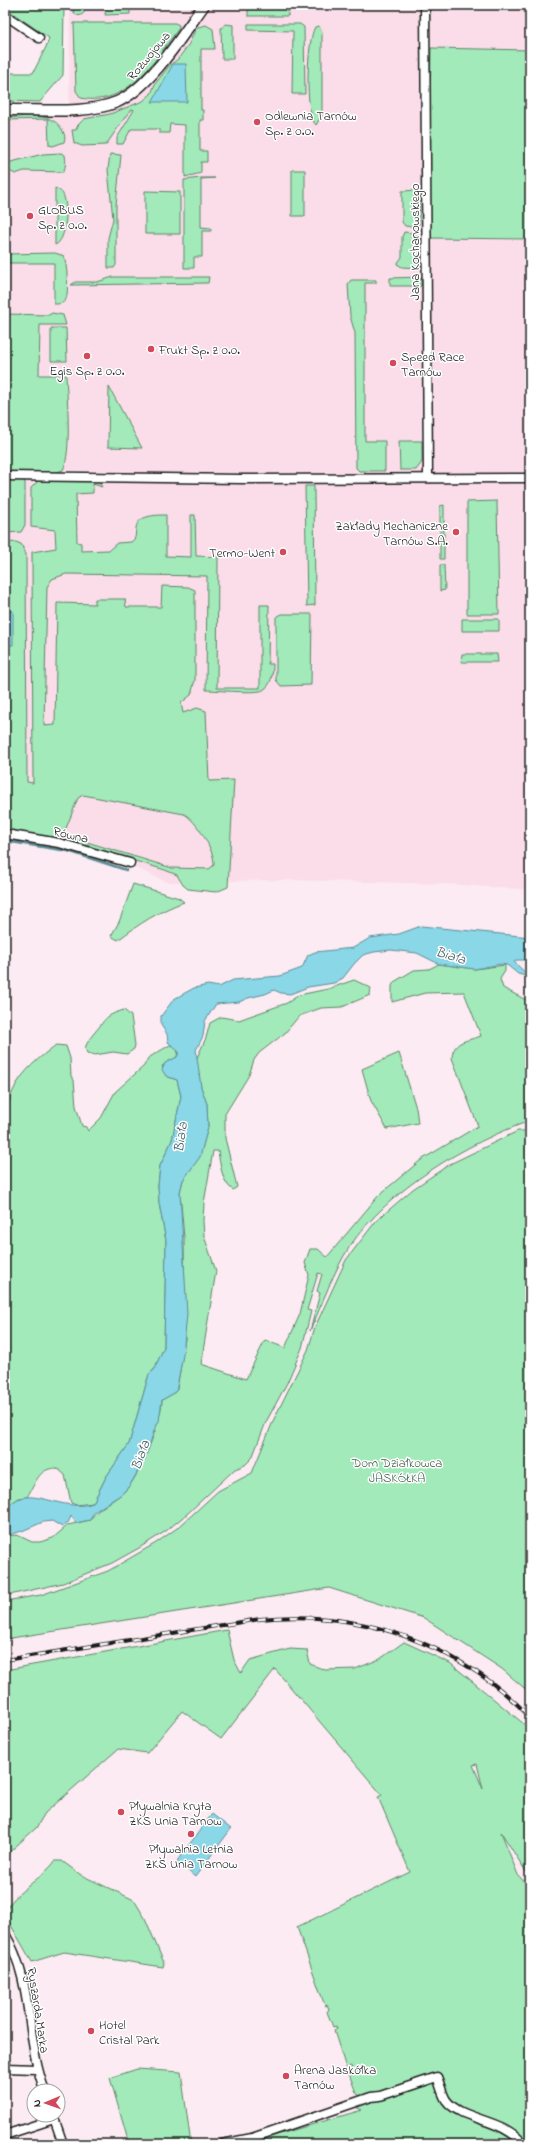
<svg xmlns="http://www.w3.org/2000/svg" width="535" height="2149" font-family="'Indie Flower',sans-serif">
  <rect width="100%" height="100%" fill="#fcebf2"/>
  <filter id="ink" filterUnits="userSpaceOnUse"><feTurbulence type="fractalNoise" baseFrequency=".025" numOctaves="2"/><feDisplacementMap in="SourceGraphic" scale="8" xChannelSelector="R" yChannelSelector="G"/><feConvolveMatrix kernelMatrix="1 2 1 2 8 2 1 2 1" color-interpolation-filters="sRGB"/></filter>
  <g filter="url(#ink)">
    <path fill="#fadde9" d="M70 5H530V890L448 884 286 880 167 882 136 868 130 863 87 850 5 835V480H115L114 471 5 470V117L53 116 69 109Z"/>
    <path fill="#a2eab9" stroke="#5f836a" fill-rule="evenodd" d="M73.5 10a5.5 5.5 0 1 1 11 0a5.5 5.5 0 1 1-11 0Z
      M5 5H64L63 75 40 102 5 101V73H33L46 47 49 38 5 8Z
      M106 5H130V14L105 15Z
      M248 5H288V16H248Z
      M74 23H175L179 25V28C156 59 127 108 81 98L76 91Z
      M226 24 233 25V59H222L221 28Z
      M248 24H300L304 27 305 94H292L293 31 248 30Z
      M206 25 213 29 215 49H201V110H203V120H200V151H207V162H201V173L185 177V125L170 124 169 133H159V129H131L123 144H117V138L134 110 133 109 128 113 106 145 82 146 74 143 72 130H76L78 125 84 119 110 114 143 101 151 94 155 84 170 65 178 59 189 44 195 30 198 27Z
      M319 26 322 33V115L316 125C304 114 307 40 315 27Z
      M431 48 530 50V239L428 238Z
      M5 118C23 117 50 111 61 128 64 133 66 136 64 142L53 146 49 145 48 119 5 120Z
      M61 153 65 155C66 161 66 167 63 172L24 171 15 174 8 170V166L11 162 43 154Z
      M110 154 121 155 116 205V265L114 268H108V238L113 219 108 170Z
      M292 170H305V216H292Z
      M201 178H215L201 179V227L211 228V231H202V257H194V268H184V180Z
      M55 188C59 190 63 192 64 197 68 207 67 240 55 245Z
      M420 190 419 224 414 227 405 226 402 222V191Z
      M145 191 180 192V234H145Z
      M404 232 413 233 419 236 420 268 402 267 397 264 402 257V237Z
      M55 253 64 256C67 263 69 292 66 299 63 304 59 304 54 304V263H5V254Z
      M113 277H209L208 283 71 285 75 282H97Z
      M421 277V286H390V278Z
      M351 280H376V283H365V441H385V471H359L356 468 355 333 350 316 348 284Z
      M52 313 63 315 66 325H40L39 375H66C67 397 72 452 63 470L57 472 5 473V314L49 315Z
      M51 328H66L67 361H51Z
      M109 387 142 448 108 447Z
      M399 441H422V462L416 470H400Z
      M5 479 22 480 25 482V525L21 532 5 533Z
      M39 480 98 481 102 487 93 484V493L76 494 77 542 81 543V551L109 550 117 543 131 542C137 538 135 534 136 528 138 515 156 515 166 515V556L191 557V515H195L196 556 218 557 217 688H260V605H269L268 664H273C273 673 272 685 263 690 257 694 216 690 206 690L207 576 66 574 52 579 47 587 44 726 55 725 57 603 95 604V599H125L126 607H161L162 586 188 587 195 590V680L191 695 181 703 183 713 197 708 206 711 209 781 234 780 228 887 216 892 188 889 183 885 177 875 165 870 70 841 71 839 74 838 172 868 209 869 214 865C215 851 196 820 184 814L83 795 78 798 65 831 59 838 5 832V543L16 542 21 544 26 554 27 782 33 783 32 552 56 548 55 530 31 527V488Z
      M305 486H314L315 605 307 606Z
      M497 501 499 614H467V502Z
      M444 505V559H440V506Z
      M440 565H444L445 590 440 591Z
      M282 614H312L311 685 281 686 276 680V617Z
      M462 619H499V631H462Z
      M462 654H497L498 662H461Z
      M133 884 179 898 184 902C159 911 139 924 118 940L111 936 119 922Z
      M439 964 475 969 505 965V971L500 979 503 988 524 999 530 1000V1121C467 1142 388 1190 350 1246 333 1272 323 1302 310 1331L320 1293 317 1291 322 1274 318 1273 307 1310 311 1311 302 1348 287 1383 266 1422 252 1458 245 1465 235 1469 188 1513 166 1531 139 1548 112 1563 63 1583 5 1596V1536L17 1535 32 1542H40L53 1538 68 1525 90 1520C98 1507 113 1502 125 1491 139 1478 162 1419 162 1400L176 1392 177 1389 185 1339 184 1238 180 1192 183 1180 200 1156 208 1127 207 1104 201 1087 196 1060 206 1038 210 1023 221 1017 239 1020 250 1016 287 1003 299 995 328 989 354 980 371 988 370 995 342 1007 321 1008 299 1016 285 1033 259 1053 254 1060 249 1075 225 1114V1138L237 1187 233 1190C222 1183 220 1164 218 1151H213L204 1203 203 1221 204 1236 216 1271 201 1364 246 1379 265 1340 285 1348 300 1314 309 1275 305 1263 310 1249H318L327 1257 379 1195 421 1160 478 1126 452 1058C453 1040 468 1041 481 1036L464 992 425 993 392 1002V986L394 982 414 970 429 969Z
      M124 1010 131 1016 135 1045 134 1049 127 1054 113 1052 95 1055 87 1053 85 1048C88 1041 90 1038 95 1032 107 1018 104 1016 124 1010Z
      M56 1045 66 1046 70 1058 71 1076 74 1080 76 1106 82 1126 86 1127 88 1131 101 1118 115 1092 144 1066 148 1058 170 1045 178 1049 177 1057 162 1066 166 1076 177 1080 181 1096 172 1140 160 1166 158 1186 159 1203 166 1241 164 1347 154 1370 149 1374 129 1444 106 1477 93 1503 76 1505 71 1503 65 1475 57 1468C38 1468 36 1483 27 1497L19 1498 5 1508V1115C9 1107 9 1098 13 1091 21 1072 40 1057 56 1045Z
      M399 1053 416 1108 418 1123 387 1129 371 1101 362 1069Z
      M518 1131H530V1693L502 1669 424 1618 329 1588 5 1639V1601L41 1595 108 1571 156 1543 180 1526 218 1491 252 1473 274 1419 308 1350 315 1327 346 1260 376 1221 413 1189 450 1164Z
      M227 1630 234 1660 241 1673 250 1660 290 1649 307 1650 310 1664 325 1670 355 1669 380 1659 404 1642 450 1663 530 1729V1878L501 1832 518 1875 530 1888V2144H246L362 2110 353 2106 362 2097 356 2093 348 2071 352 2069 351 2066 346 2068 334 2031 337 2029 336 2026 333 2027 327 2012 329 2009 327 2005 325 2006 297 1927 410 1872 378 1797 382 1795 275 1669 221 1739 182 1711 147 1753 118 1749 45 1813 36 1828 5 1856V1670ZM477 1764 483 1789 473 1765Z
      M55 1861H62L81 1875 134 1900 145 1918 164 1963 163 1967 64 1952 32 1962 5 1915C5 1898 46 1876 55 1861Z
      M137 2069 181 2072 191 2144H129L110 2078Z"/>
    <path fill="#89d7e7" stroke="#5d8c96" d="M173 64H186L187 102H152Z
      M5 611H13V645H5Z
      M421 926 530 937V960H517L514 962 530 977 518 974 507 965 501 964 475 969 439 964 417 953 391 950 374 952 363 955 354 964 343 978 334 983 308 987 290 994 281 993 274 990 265 994 248 998 239 1002 216 1004 205 1021 203 1036 196 1050 201 1087 207 1104 208 1127 200 1157 183 1180 180 1192 187 1314 183 1355 176 1392 162 1400 159 1421 155 1428 145 1459 130 1485 122 1494 94 1512 90 1520 76 1523 71 1516 68 1523 62 1527 52 1521 43 1522 22 1531 5 1536V1508C10 1505 15 1499 21 1498 40 1492 68 1512 93 1503L106 1477 129 1444 149 1374 154 1370 164 1347 166 1241 159 1203 158 1186 160 1166 172 1140 181 1096 177 1080 166 1076 162 1070 165 1063 177 1057 179 1052 168 1042 167 1034 161 1025V1016L174 999 194 988 208 985 219 987 233 980 280 976 302 968 308 955 315 952 353 948 370 938 399 934Z
      M212 1814 231 1829 195 1877 177 1861Z"/>
    <g fill="none" stroke-linecap="round" stroke-linejoin="round">
      <path stroke="#5d8c96" stroke-width="2.5" d="M5 841 68 851 126 870"/>
      <defs>
        <path id="minor" d="M425 5 428 478
          M5 15 39 38
          M5 476 242 479 530 478
          M5 834 59 843 130 863
          M5 1934C34 1982 25 2040 45 2091
          M5 2068 36 2069
          M53 2115 63 2144
          M5 2135 54 2119
          M222 2144 252 2138 371 2097 380 2096 437 2077C440 2084 442 2094 446 2100 461 2121 504 2118 523 2144"/>
        <path id="tertiary" d="M5 110C39 109 85 115 117 102 150 88 183 34 204 5"/>
      </defs>
      <use href="#minor" stroke="#1c1c1c" stroke-width="11"/>
      <use href="#tertiary" stroke="#1c1c1c" stroke-width="13"/>
      <use href="#minor" stroke="#fff" stroke-width="8"/>
      <use href="#tertiary" stroke="#fff" stroke-width="10"/>
      <defs>
        <path id="rail" d="M5 1660 260 1619C361 1609 460 1644 530 1717"/>
      </defs>
      <use href="#rail" stroke="#1c1c1c" stroke-width="4"/>
      <use href="#rail" stroke="#fff" stroke-width="2.5" stroke-dasharray="8" stroke-linecap="butt"/>
    </g>
  </g>
  <g fill="#d1495b" stroke="#fff" stroke-width="1.5">
    <circle cx="257" cy="122" r="4"/>
    <circle cx="30" cy="216" r="4"/>
    <circle cx="151" cy="349" r="4"/>
    <circle cx="87" cy="356" r="4"/>
    <circle cx="393" cy="363" r="4"/>
    <circle cx="456" cy="532" r="4"/>
    <circle cx="283" cy="552" r="4"/>
    <circle cx="121" cy="1812" r="4"/>
    <circle cx="191" cy="1834" r="4"/>
    <circle cx="91" cy="2031" r="4"/>
    <circle cx="286" cy="2076" r="4"/>
  </g>
  <g text-anchor="middle" stroke-width="3" stroke-linejoin="round" paint-order="stroke">
    <g font-size="13" fill="#1c1c1c" stroke="#fff">
      <text transform="translate(148 55) rotate(-50)" y="5">Rozwojowa</text>
      <text transform="translate(414 242) rotate(-90)" y="5">Jana Kochanowskiego</text>
      <text transform="translate(71 834) rotate(13)" y="5">Równa</text>
      <text transform="translate(39 2010) rotate(81)" y="5">Ryszarda Marka</text>
    </g>
    <g font-size="13" fill="#1c1c1c" stroke="#fff" text-anchor="start">
      <text x="265" y="120">Odlewnia Tarnów<tspan x="265" dy="15">Sp. z o.o.</tspan></text>
      <text x="38" y="214">GLOBUS<tspan x="38" dy="15">Sp. z o.o.</tspan></text>
      <text x="159" y="354">Frukt Sp. z o.o.</text>
      <text x="401" y="361">Speed Race<tspan x="401" dy="15">Tarnów</tspan></text>
      <text x="87" y="375" text-anchor="middle">Egis Sp. z o.o.</text>
      <text x="448" y="530" text-anchor="end">Zakłady Mechaniczne<tspan x="448" dy="15">Tarnów S.A.</tspan></text>
      <text x="275" y="557" text-anchor="end">Termo-Went</text>
      <text x="129" y="1810">Pływalnia Kryta<tspan x="129" dy="15">ZKS Unia Tarnow</tspan></text>
      <text x="191" y="1853" text-anchor="middle">Pływalnia Letnia<tspan x="191" dy="15">ZKS Unia Tarnow</tspan></text>
      <text x="99" y="2029">Hotel<tspan x="99" dy="15">Cristal Park</tspan></text>
      <text x="294" y="2074">Arena Jaskółka<tspan x="294" dy="15">Tarnów</tspan></text>
    </g>
    <g font-size="13" fill="#445a4b" stroke="#fff">
      <text x="397" y="1467">Dom Działkowca<tspan x="397" dy="15">JASKÓŁKA</tspan></text>
    </g>
    <g font-size="14" font-style="italic" fill="#425d63" stroke="#fff">
      <text transform="translate(451 955) rotate(17)" y="5">Biała</text>
      <text transform="translate(180 1137) rotate(-82)" y="5">Biała</text>
      <text transform="translate(140 1455) rotate(-70)" y="5">Biała</text>
    </g>
  </g>
  <rect width="535" height="2149" fill="none" stroke="#fff" stroke-width="20"/>
  <rect x="10" y="10" width="515" height="2129" fill="none" stroke="#1c1c1c" stroke-width="1.5" filter="url(#ink)"/>
  <g transform="translate(46 2103) rotate(268)"><circle r="19" fill="#ffffff" stroke="#a4a4a4"/>
  <path d="M0-3L7 15L0 10L-7 15Z" fill="#d1495b"/>
  <text y="-6" font-size="11" font-weight="bold" text-anchor="middle" fill="#1c1c1c">N</text>
  </g>
</svg>
